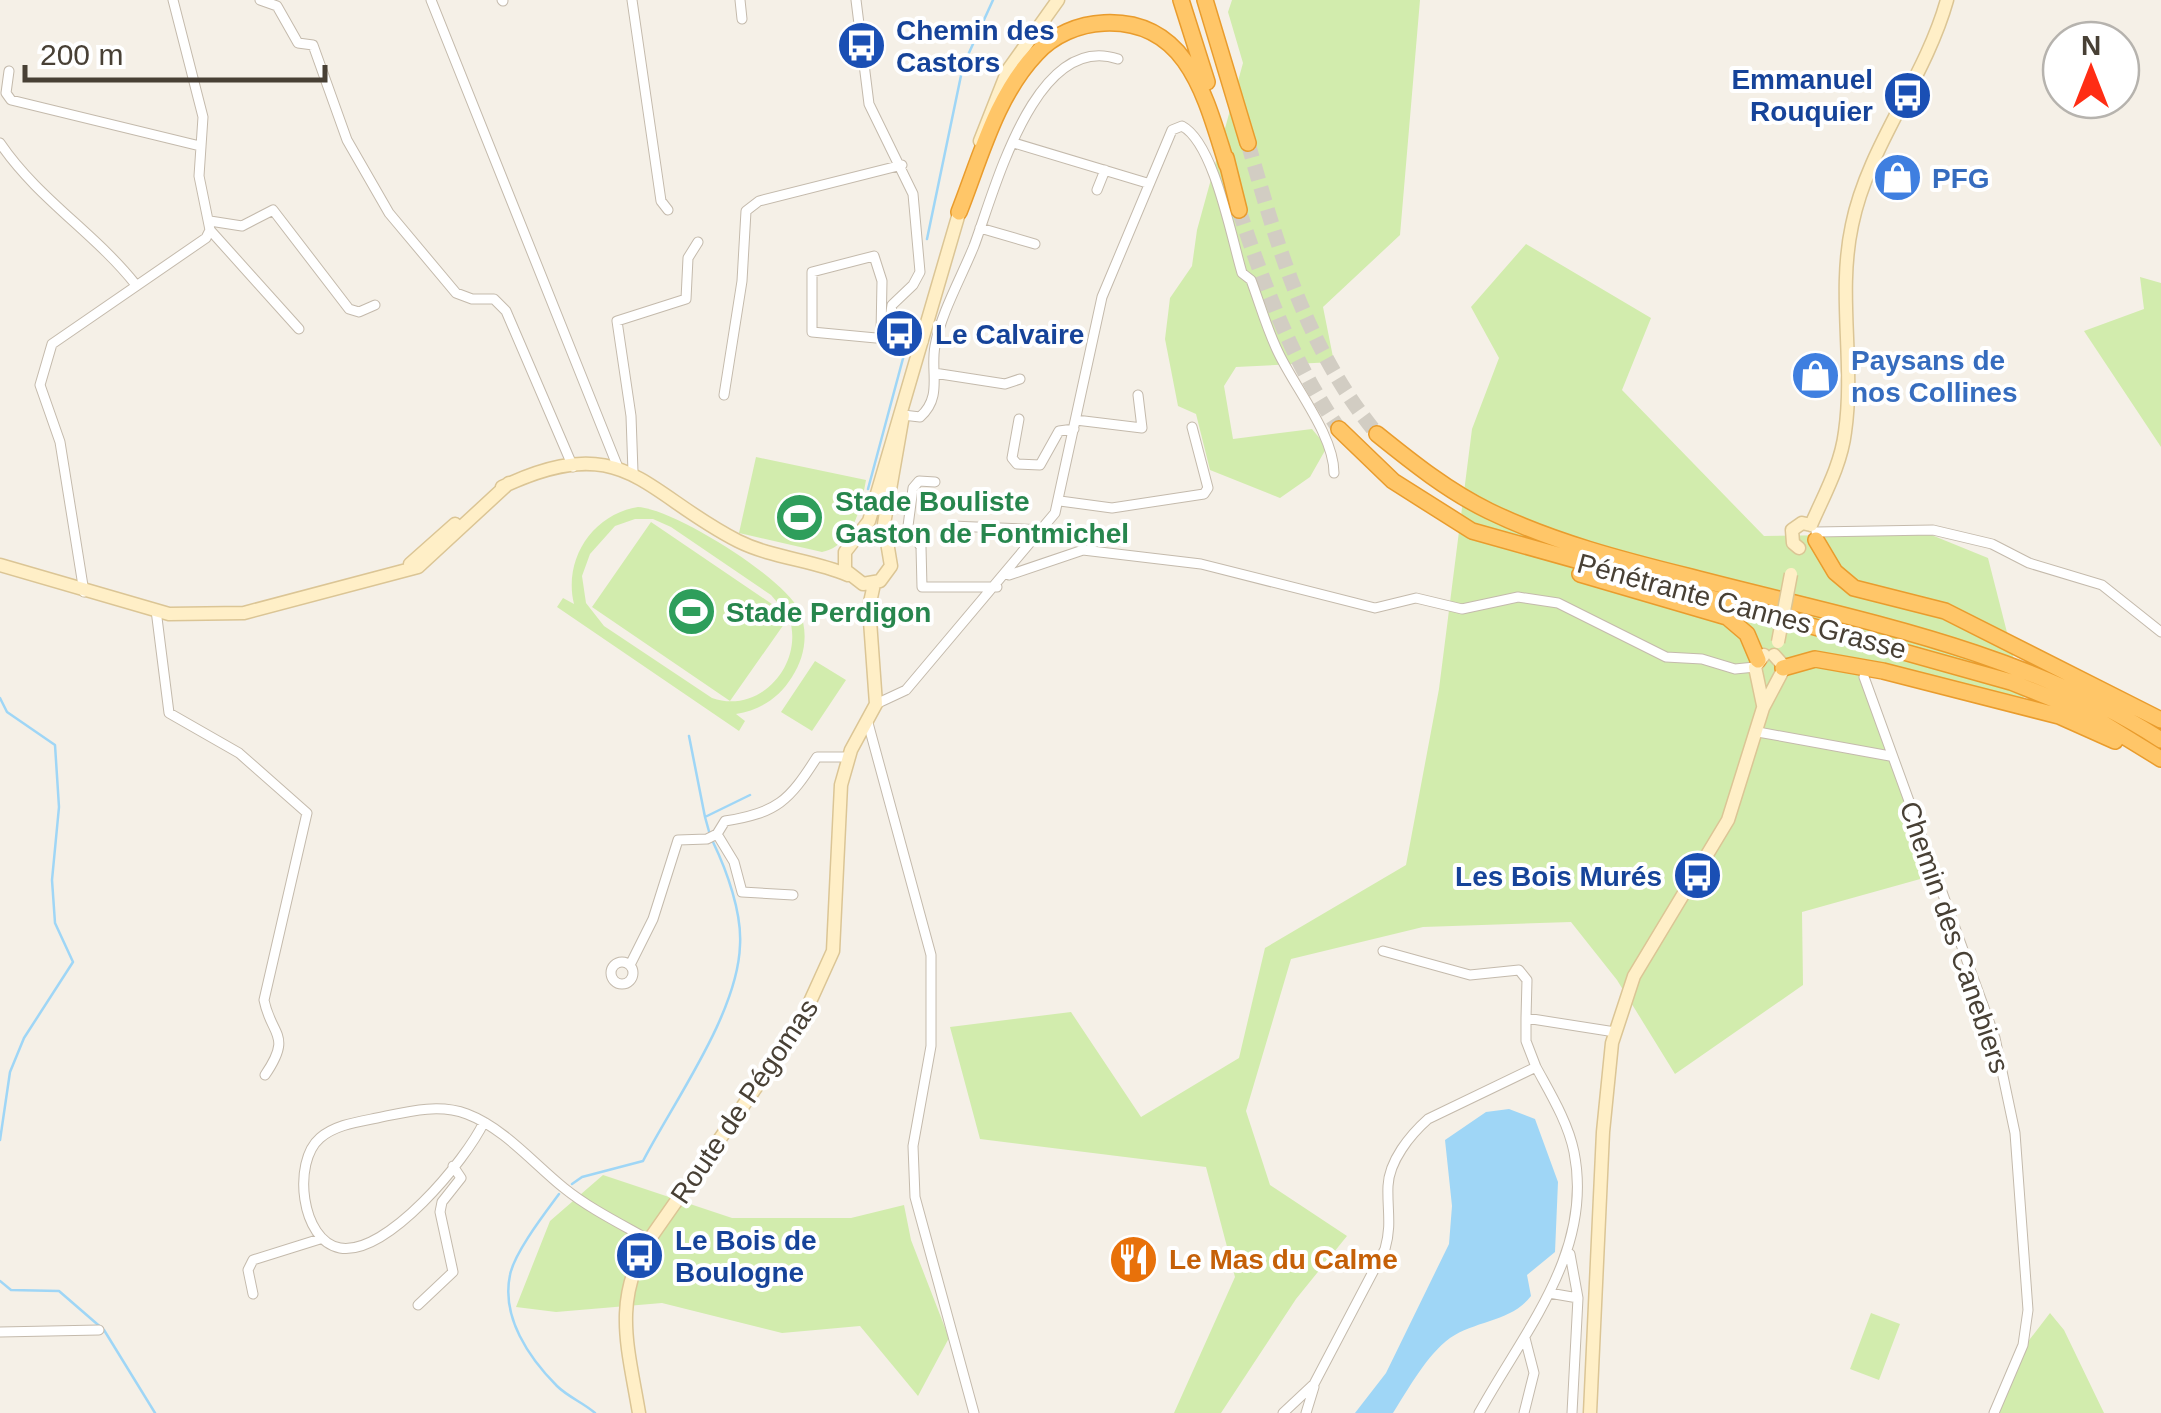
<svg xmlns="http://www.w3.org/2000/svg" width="2161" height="1413" font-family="Helvetica,sans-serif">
  <rect width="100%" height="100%" fill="#f5f0e7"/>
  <path fill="#d2ecad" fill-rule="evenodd" d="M1232 0H1420L1400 235 1323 307 1334 362 1236 367 1224 386 1233 439 1312 429 1327 447 1310 477 1280 498 1210 470 1196 414 1178 406 1165 339 1170 298 1192 266 1197 230 1243 63 1228 12Z
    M1526 244 1651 318 1622 390 1764 536 1929 534 1988 558 2024 699 1858 673 1931 876 1802 912 1803 985 1675 1074 1617 980 1571 922 1423 927 1291 959 1246 1111 1270 1185 1347 1236 1296 1299 1221 1413H1174L1235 1277 1206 1167 980 1139 950 1027 1071 1012 1141 1117 1239 1058 1265 948 1406 865 1439 689 1472 429 1499 358 1471 307Z
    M2140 277 2161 283V447L2084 331 2144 309Z
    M756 457 866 480C861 507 853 546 822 552L739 533Z
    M638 507C674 509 783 577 799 610 809 632 805 657 792 677 779 698 760 710 736 714L745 721 739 731 557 607 563 598 574 604C563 559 593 514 638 507ZM635 519H653L671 527 771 595 788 615 651 522 592 607 730 701 789 617C805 664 760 715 712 698L604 626 586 603 582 576 590 554 615 526Z
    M815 661 846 680 812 731 781 712Z
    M603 1175 732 1218H851L904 1205 911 1240 949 1338 918 1396 860 1326 782 1333 662 1303 556 1312 516 1307 550 1221Z
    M1871 1313 1900 1324 1879 1380 1850 1369Z
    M2050 1313 2064 1330 2104 1413H1992L2007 1369Z"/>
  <path fill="#9fd6f6" d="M1509 1109 1535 1119 1558 1182 1555 1252 1527 1275 1531 1296C1511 1322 1476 1320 1450 1338 1426 1356 1409 1388 1393 1413H1355L1386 1373 1449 1244 1452 1206 1445 1140 1486 1112Z"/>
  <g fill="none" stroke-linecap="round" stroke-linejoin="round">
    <path stroke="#9fd6f6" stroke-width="2.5" d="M927 239 963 66 993 0
      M868 489 905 351
      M0 698 7 712 55 745 59 807 52 880 55 923 73 962 24 1038 10 1072 0 1140
      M689 736 705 817
      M710 835 705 817 750 795
      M572 1184 582 1177 643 1161C674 1101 738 1013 740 945 742 913 727 871 713 842
      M559 1194C545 1213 514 1253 510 1275 501 1317 529 1358 557 1386 568 1397 584 1403 595 1413
      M0 1281 11 1290 59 1291 104 1330 155 1413"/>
    <path stroke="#d2cdc3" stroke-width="15" stroke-dasharray="15 8" stroke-linecap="butt" d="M1248 143C1278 248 1306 348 1377 434
      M1239 210C1264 286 1293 363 1339 429"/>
    <defs>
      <path id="street" d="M260 0 277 6 298 43 313 45 347 140 389 213 456 293 472 299H494L506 311 573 467
        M431 0 617 465
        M502 0 503 1
        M632 0 661 201 668 210
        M740 0 742 19
        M856 0 869 104 913 194 920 272 913 285 892 305 890 319 900 334 923 342
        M9 71 6 93 11 100 200 146
        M0 143C38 199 95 233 136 285
        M1014 143 1147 183
        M1097 190 1105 170
        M210 221 242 226 273 210 349 309 359 312 375 305
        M980 228 1035 244
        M210 230 299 329
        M881 333 882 281 874 256 812 272V332L876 338 894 327
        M934 373 1005 384 1020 379
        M724 395 742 281 746 211 759 201 902 165
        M903 415 920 417C943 397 930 372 935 346 941 313 961 278 974 246 995 190 1035 31 1118 59
        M1019 419 1012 458 1017 464 1040 465 1059 431 1074 429
        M1076 420 1142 428 1138 395
        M633 472 631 416 617 321 686 299 688 258 698 242
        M935 482 919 481 913 488 908 526 921 547 922 587H997
        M1060 501 1112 508 1204 494 1208 488 1192 427
        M952 526 1044 530
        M1816 532 1933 530 1992 544 2029 563 2102 585 2161 632
        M1009 575 1083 550 1201 564 1375 608 1416 598 1462 609 1518 597 1558 603 1666 657 1702 659 1735 669 1755 667
        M84 592 60 442 40 385 52 344 206 238 210 230 199 176 203 117 173 0
        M156 610 169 713 239 753 307 813 264 1000C271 1036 293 1034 265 1075
        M1864 677 1995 1038 2015 1133 2028 1310 2023 1345 1994 1413
        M876 704 906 690 1055 513 1102 297 1172 130 1182 126C1214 143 1231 236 1242 273L1251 280C1260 304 1267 330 1279 354 1296 389 1334 436 1334 473
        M868 723 931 955V1046L913 1146 915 1197 974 1413
        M1758 732 1890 756
        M717 834 734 862 742 892 793 895
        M1383 951 1470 975 1519 970 1527 980 1526 1018
        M611 973a11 11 0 1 1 22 0a11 11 0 1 1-22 0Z
        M630 965 653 919 678 840 707 839 717 834 725 821C777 813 789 801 817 757H849
        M484 1122C466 1160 387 1256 340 1248 301 1241 292 1162 320 1138 335 1125 357 1122 377 1118 406 1112 438 1103 467 1114 504 1128 534 1164 564 1188 590 1209 621 1224 649 1240
        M1570 1254 1578 1298 1572 1413
        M1549 1293 1578 1298
        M253 1294 248 1270 253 1260 320 1239
        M418 1305 453 1272 440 1212 442 1202 461 1178 453 1166
        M0 1332 99 1330
        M1283 1413 1314 1384 1385 1249C1392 1225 1387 1209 1388 1186 1389 1161 1410 1135 1428 1119L1536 1067 1526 1041V1018L1615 1032
        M1306 1413 1314 1387
        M1479 1413C1524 1331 1594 1252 1574 1152 1568 1122 1550 1093 1536 1067
        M1524 1413 1534 1373 1525 1338"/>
      <path id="secondary" d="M980 141 1008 70 1058 0
        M903 415 884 524 891 566 880 581 863 584 845 570V552L869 521 962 203
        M502 487C625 429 642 492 738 541 772 558 813 560 848 575
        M1811 525C1824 495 1841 465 1845 432 1855 363 1837 294 1852 225 1868 146 1925 79 1947 0
        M1799 548 1793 543 1792 530 1802 523 1811 525
        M410 564 455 524
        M0 565 169 614 244 613 418 567 509 483
        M1763 705 1755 667 1764 655
        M639 1413C628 1347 612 1301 649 1240L799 1026 833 951 841 785 851 750 876 704 869 607 874 584
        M1590 1413 1603 1132 1612 1043 1634 976 1728 820 1763 708 1782 672V664L1774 655"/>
      <path id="highway" d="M1181 0 1207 82
        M1205 0 1248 143
        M1226 158 1239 210
        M959 212C980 159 996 96 1036 54 1053 35 1079 24 1104 23 1189 19 1206 100 1227 165
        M1339 429 1393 481 1472 531 2011 682 2083 711 2161 759
        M1377 434C1413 463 1448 491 1489 511 1553 542 1622 560 1691 577 1851 619 2020 648 2161 740
        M1816 540 1835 572 1854 588 1945 611 2161 720
        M1580 574 1727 617 1747 634 1758 660
        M1783 668 1815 659 1883 671 2059 716 2115 741"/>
    </defs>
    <use href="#street" stroke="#c4baac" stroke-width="11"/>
    <use href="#secondary" stroke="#dbc595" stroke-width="15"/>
    <use href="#highway" stroke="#e99c2d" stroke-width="18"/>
    <use href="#street" stroke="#fff" stroke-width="9"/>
    <use href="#secondary" stroke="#ffefc7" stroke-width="12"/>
    <use href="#highway" stroke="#ffc668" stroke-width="15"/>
    <defs>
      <path id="secondary-bridge" d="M1778 642 1791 574"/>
    </defs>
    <use href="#secondary-bridge" stroke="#dbc595" stroke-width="15" stroke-linecap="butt"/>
    <use href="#secondary-bridge" stroke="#ffefc7" stroke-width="12"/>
  </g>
  <defs>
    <symbol id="bus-disc" viewBox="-11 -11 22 22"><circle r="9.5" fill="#1a4fb4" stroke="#fff"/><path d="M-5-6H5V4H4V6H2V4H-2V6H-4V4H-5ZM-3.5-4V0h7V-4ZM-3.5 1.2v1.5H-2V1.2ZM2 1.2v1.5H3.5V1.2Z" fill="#fff"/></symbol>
    <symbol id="shop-disc" viewBox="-11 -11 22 22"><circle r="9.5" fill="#3f7fe0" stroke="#fff"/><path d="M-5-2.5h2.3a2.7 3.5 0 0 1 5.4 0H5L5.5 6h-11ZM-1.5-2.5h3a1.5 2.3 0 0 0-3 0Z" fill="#fff"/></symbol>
    <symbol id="stadium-disc" viewBox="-11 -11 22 22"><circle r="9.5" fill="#2e9e5b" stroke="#fff"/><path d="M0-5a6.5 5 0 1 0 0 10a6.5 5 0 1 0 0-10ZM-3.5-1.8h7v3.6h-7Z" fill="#fff"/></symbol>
    <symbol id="restaurant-disc" viewBox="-11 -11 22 22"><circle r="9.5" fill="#e8710a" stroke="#fff"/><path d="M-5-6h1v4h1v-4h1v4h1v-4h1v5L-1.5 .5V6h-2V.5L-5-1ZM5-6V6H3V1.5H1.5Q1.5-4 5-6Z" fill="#fff"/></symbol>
  </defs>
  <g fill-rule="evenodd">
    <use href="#bus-disc" x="834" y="18" width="55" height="55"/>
    <use href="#bus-disc" x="1880" y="68" width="55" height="55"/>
    <use href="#shop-disc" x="1870" y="150" width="55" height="55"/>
    <use href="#bus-disc" x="872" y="306" width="55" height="55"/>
    <use href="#shop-disc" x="1788" y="348" width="55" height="55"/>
    <use href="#stadium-disc" x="772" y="490" width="55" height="55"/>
    <use href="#stadium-disc" x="664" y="584" width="55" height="55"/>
    <use href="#bus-disc" x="1670" y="848" width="55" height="55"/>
    <use href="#bus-disc" x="612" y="1228" width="55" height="55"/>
    <use href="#restaurant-disc" x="1106" y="1232" width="55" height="55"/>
  </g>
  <g text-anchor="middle" stroke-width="8" stroke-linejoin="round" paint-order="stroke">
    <g font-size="28" font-weight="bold" fill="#164399" stroke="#fff" text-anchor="start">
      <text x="896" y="40">Chemin des<tspan x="896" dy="32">Castors</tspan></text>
      <text x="1873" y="89" text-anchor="end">Emmanuel<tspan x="1873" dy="32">Rouquier</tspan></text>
      <text x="935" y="344">Le Calvaire</text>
      <text x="1662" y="886" text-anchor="end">Les Bois Murés</text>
      <text x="675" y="1250">Le Bois de<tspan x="675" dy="32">Boulogne</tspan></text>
    </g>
    <g font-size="28" font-weight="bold" fill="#366cbe" stroke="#fff" text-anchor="start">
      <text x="1932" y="188">PFG</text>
      <text x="1851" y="370">Paysans de<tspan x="1851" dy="32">nos Collines</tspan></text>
    </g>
    <g font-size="28" font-weight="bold" fill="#27864d" stroke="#fff" text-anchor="start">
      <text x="835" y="511">Stade Bouliste<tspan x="835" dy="32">Gaston de Fontmichel</tspan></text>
      <text x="726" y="622">Stade Perdigon</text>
    </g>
    <g font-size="28" fill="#484035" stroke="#fff">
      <text transform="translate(1742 606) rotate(15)" y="10">Pénétrante Cannes Grasse</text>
      <text transform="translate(1955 937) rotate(71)" y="10">Chemin des Canebiers</text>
      <text transform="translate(744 1101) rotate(-56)" y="10">Route de Pégomas</text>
    </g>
    <g font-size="28" font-weight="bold" fill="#c56008" stroke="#fff" text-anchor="start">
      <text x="1169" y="1269">Le Mas du Calme</text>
    </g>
  </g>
  <g transform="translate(2091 70)"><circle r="48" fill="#ffffff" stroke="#b6b3ae" stroke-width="2.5"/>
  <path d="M0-8L18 38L0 25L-18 38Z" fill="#ff2d14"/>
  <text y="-15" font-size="28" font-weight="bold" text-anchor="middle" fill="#484035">N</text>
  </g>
  <path d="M25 65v15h300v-15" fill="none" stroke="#484035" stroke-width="5"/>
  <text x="40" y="65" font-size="30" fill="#484035" stroke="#ffffff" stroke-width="8" paint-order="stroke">200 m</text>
</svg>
